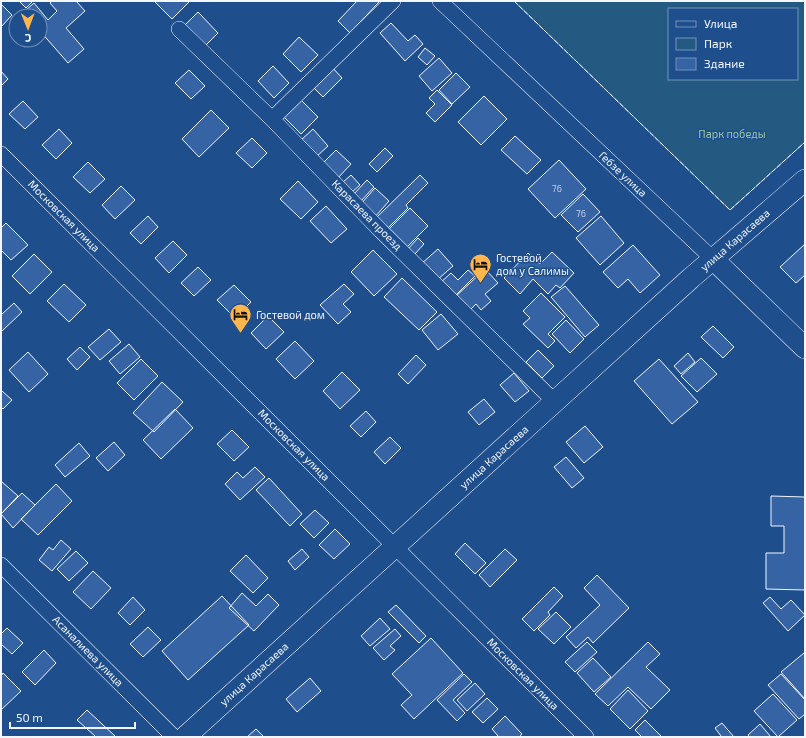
<svg xmlns="http://www.w3.org/2000/svg" width="806" height="738" font-family="'Exo 2',sans-serif">
  <rect width="100%" height="100%" fill="#1f4e8c"/>
  <path fill="#245a82" stroke="#a8bbd7" fill-rule="evenodd" d="M514 1H805V142L730 210ZM669 9H797V79H669Z"/>
  <path fill="#3563a3" stroke="#f2f6ff" d="M19 1H33L26 8Z
    M52 1H76L85 11 66 28 84 49 68 63 40 31V16H30L25 11 34 3 48 20 57 11 50 3Z
    M154 1H190L172 19Z
    M357 1H380L350 33 338 21Z
    M1 4 12 15 1 27Z
    M198 12 218 33 203 48 183 27Z
    M391 23 408 41 415 35 423 44 405 61 380 33Z
    M299 37 318 55 301 72 283 54Z
    M425 48 435 56 427 65 418 57Z
    M439 58 452 73 432 91 419 76Z
    M273 66 289 83 274 98 258 81Z
    M331 66 342 78 323 97 311 85Z
    M189 70 205 86 191 99 175 83Z
    M1 71 8 79 1 86Z
    M456 73 470 87 452 104 439 90Z
    M437 90 452 105 435 122 426 113 435 104 429 98Z
    M484 96 507 119 481 145 458 122Z
    M301 100 318 117 301 134 284 117Z
    M23 101 38 117 25 129 9 114Z
    M211 110 229 128 199 157 182 139Z
    M59 129 72 143 56 159 42 145Z
    M313 129 328 146 315 158 300 141Z
    M515 136 541 160 527 174 501 150Z
    M252 138 267 153 252 168 236 153Z
    M385 148 393 156 377 172 369 164Z
    M336 150 351 164 337 179 322 164Z
    M559 160 586 189 555 218 528 189Z
    M88 162 105 179 90 193 73 177Z
    M351 175 360 185 351 193 342 183Z
    M420 175 428 183 406 205 408 208 386 230 375 219Z
    M367 180 374 187 359 203 352 196Z
    M298 181 318 202 301 219 280 199Z
    M121 186 135 200 115 219 102 205Z
    M375 188 389 201 374 218 360 205Z
    M583 194 600 212 578 232 561 215Z
    M326 206 347 229 331 243 310 221Z
    M410 208 428 226 406 248 387 231Z
    M148 216 158 227 141 244 130 233Z
    M601 216 624 243 600 265 576 238Z
    M6 223 28 245 11 260 1 250V228Z
    M418 238 424 244 413 256 407 250Z
    M173 241 187 255 169 273 155 258Z
    M805 244V275L796 283 780 267Z
    M633 245 660 275 640 293 628 279 618 288 603 272Z
    M438 249 453 266 436 281 420 265Z
    M373 250 397 274 374 296 351 272Z
    M552 252 574 273 560 288 556 285 548 294 533 279 520 294 504 278 528 253 540 264Z
    M34 254 52 272 30 294 12 276Z
    M198 267 211 280 194 296 181 283Z
    M485 269 498 283 485 294 491 301 481 310 476 304 468 312 454 298Z
    M468 270 475 276 453 298 439 284 451 273 458 280Z
    M402 278 437 312 419 330 384 297Z
    M64 284 86 305 69 322 47 301Z
    M344 284 354 294 343 304 351 312 338 324 320 305Z
    M234 285 251 302 235 318 217 300Z
    M565 286 599 325 585 337 551 297Z
    M541 293 565 317 548 334 555 341 548 348 523 324 530 318 523 311Z
    M14 303 22 312 1 332V315Z
    M441 314 458 334 438 350 422 330Z
    M268 316 284 332 266 349 251 333Z
    M566 320 584 339 570 353 552 334Z
    M713 326 734 347 723 358 701 337Z
    M109 329 121 342 100 360 88 347Z
    M295 341 314 361 295 379 276 359Z
    M129 344 140 357 120 374 109 361Z
    M80 347 90 357 77 370 67 359Z
    M538 350 554 366 542 378 526 362Z
    M28 352 48 374 29 392 9 370Z
    M688 353 695 362 681 374 674 366Z
    M416 355 426 365 408 384 398 374Z
    M701 358 717 374 697 392 681 376Z
    M141 359 158 376 134 400 117 383Z
    M659 359 698 402 672 424 634 381Z
    M342 372 360 390 340 409 323 391Z
    M514 373 529 391 515 402 500 385Z
    M162 382 183 402 154 432 133 413Z
    M1 390 12 400 3 409 1 407Z
    M484 399 495 412 479 425 468 412Z
    M175 409 193 428 161 459 143 440Z
    M366 411 376 422 361 437 350 426Z
    M585 426 603 447 584 463 566 442Z
    M232 430 249 447 234 461 217 444Z
    M390 437 401 448 385 464 374 452Z
    M114 442 125 455 108 471 96 458Z
    M79 443 90 456 65 477 55 465Z
    M566 457 584 478 572 488 554 467Z
    M255 467 265 477 240 500 225 484 237 472 243 478Z
    M269 478 302 514 290 526 256 490Z
    M1 481 18 496 1 514Z
    M56 484 72 501 38 535 21 519Z
    M22 493 35 505 13 528 1 514Z
    M771 496 805 497V590L766 589V553H784V526H771Z
    M315 510 329 523 314 538 300 524Z
    M335 529 350 544 334 559 319 545Z
    M61 540 71 549 52 571 39 560 49 547 53 550Z
    M465 543 486 563 475 574 455 554Z
    M302 549 309 557 295 570 288 561Z
    M505 549 517 560 490 587 479 575Z
    M76 551 88 563 69 581 57 569Z
    M246 555 268 578 253 593 230 571Z
    M93 571 111 588 91 609 73 592Z
    M597 575 629 608 593 643 588 637 576 648 566 637 600 605 584 588Z
    M554 587 563 596 548 612 550 615 534 631 522 619Z
    M242 593 256 606 268 594 279 605 254 631 229 608Z
    M222 596 249 625 188 680 162 651Z
    M133 597 145 610 130 625 118 613Z
    M770 597 781 609 791 600 805 615 788 631 763 603Z
    M396 605 426 636 419 643 388 612Z
    M556 612 571 627 554 644 538 629Z
    M380 618 390 629 370 646 361 636Z
    M148 627 161 640 143 657 130 644Z
    M7 628 23 643 12 654 1 644V634Z
    M395 629 401 636 390 646 395 650 384 660 373 648Z
    M431 638 463 673 414 719 401 705 412 695 392 674Z
    M587 642 597 652 575 672 565 662Z
    M648 642 660 654 646 667 670 690 651 709 628 687 608 706 595 694Z
    M44 650 56 663 35 685 22 672Z
    M804 653 805 654V699L781 672Z
    M593 658 611 677 594 692 577 673Z
    M3 673 21 691 1 710V676Z
    M464 674 472 682 453 700 465 713 457 721 437 700Z
    M781 674 805 700V714L799 719 768 685Z
    M310 678 321 691 297 712 286 699Z
    M475 683 485 694 467 711 457 700Z
    M628 690 648 711 630 729 610 709Z
    M773 694 797 720 778 737 754 711Z
    M487 698 498 709 483 723 472 712Z
    M87 710 116 737H94L95 736 77 720Z
    M505 716 522 734 519 737H499L492 729Z
    M645 720 662 737H642L635 730Z
    M722 723 734 737H720L721 736 715 728Z
    M760 724 771 737H750L748 735Z
    M256 729 264 737H247Z"/>
  <g fill="none" stroke-linecap="round" stroke-linejoin="round">
    <defs>
      <path id="minor" d="M440 1 713 259
        M179 29 272 119 381 231 555 402
        M272 119 393 1
        M1 154 586 737
        M1 565 174 737"/>
      <path id="secondary" d="M713 259 805 348
        M185 737 691 278 805 180"/>
    </defs>
    <use href="#minor" stroke="#f2f6ff" stroke-width="16"/>
    <use href="#secondary" stroke="#f2f6ff" stroke-width="22"/>
    <use href="#minor" stroke="#1f4e8c" stroke-width="15"/>
    <use href="#secondary" stroke="#1f4e8c" stroke-width="21"/>
    <path stroke="#f2f6ff" stroke-width="1" stroke-dasharray="5 2" stroke-linecap="butt" d="M514 1 730 210 805 142"/>
  </g>
  <defs>
    <symbol id="hotel-pin" viewBox="-11 -11 22 30"><path d="M0 17L-7.5 6A9.5 9.5 0 1 1 7.5 6Z" fill="#ffb74d" stroke="#1f4e8c"/><path d="M-6-4.5h1.5V1H6V5H4.5V3h-9V5H-6ZM-4 0a1.8 1.8 0 1 1 3.6 0ZM.5 0V-2.5h3Q6-2.5 6 0Z" fill="#111"/></symbol>
  </defs>
  <g fill-rule="evenodd">
    <use href="#hotel-pin" x="468" y="252" width="25" height="34"/>
    <use href="#hotel-pin" x="228" y="302" width="25" height="34"/>
  </g>
  <g text-anchor="middle" stroke-width="3" stroke-linejoin="round" paint-order="stroke">
    <g font-size="9" fill="#c3d1e8">
      <text x="557" y="192">76</text>
      <text x="581" y="217">76</text>
    </g>
    <g font-size="11" fill="#97c8a6" stroke="#1f4e8c">
      <text x="732" y="138">Парк победы</text>
    </g>
    <g font-size="11" fill="#f2f6ff" stroke="#1f4e8c">
      <text transform="translate(623 174) rotate(43)" y="4">Гебзе улица</text>
      <text transform="translate(367 215) rotate(45)" y="4">Карасаева проезд</text>
      <text transform="translate(64 216) rotate(45)" y="4">Московская улица</text>
      <text transform="translate(735 240) rotate(-41)" y="4">улица Карасаева</text>
      <text transform="translate(294 445) rotate(45)" y="4">Московская улица</text>
      <text transform="translate(494 457) rotate(-42)" y="4">улица Карасаева</text>
      <text transform="translate(88 651) rotate(45)" y="4">Асаналиева улица</text>
      <text transform="translate(254 674) rotate(-42)" y="4">улица Карасаева</text>
      <text transform="translate(523 674) rotate(45)" y="4">Московская улица</text>
    </g>
    <g font-size="11" fill="#f2f6ff" stroke="#1f4e8c" text-anchor="start">
      <text x="496" y="262">Гостевой<tspan x="496" dy="13">дом у Салимы</tspan></text>
      <text x="256" y="319">Гостевой дом</text>
    </g>
  </g>
  <rect width="806" height="738" fill="none" stroke="#f2f6ff" stroke-width="4"/>
  <rect x="668" y="8" width="130" height="72" fill="#1f4e8c" stroke="#7391ba"/>
  <rect x="676" y="21" width="20" height="6" fill="#1f4e8c" stroke="#7391ba"/>
  <text x="704" y="28" font-size="12" fill="#f2f6ff">Улица</text>
  <rect x="676" y="38" width="20" height="12" fill="#245a82" stroke="#7391ba"/>
  <text x="704" y="48" font-size="12" fill="#f2f6ff">Парк</text>
  <rect x="676" y="58" width="20" height="12" fill="#3563a3" stroke="#7391ba"/>
  <text x="704" y="68" font-size="12" fill="#f2f6ff">Здание</text>
  <g transform="translate(28 28) rotate(179)"><circle r="19" fill="#1f4e8c" stroke="#7391ba"/>
  <path d="M0-3L7 15L0 10L-7 15Z" fill="#ffb74d"/>
  <text y="-6" font-size="11" font-weight="bold" text-anchor="middle" fill="#f2f6ff">С</text>
  </g>
  <path d="M10 722v6h125v-6" fill="none" stroke="#f2f6ff" stroke-width="2"/>
  <text x="16" y="722" font-size="12" fill="#f2f6ff" stroke="#1f4e8c" stroke-width="3" paint-order="stroke">50 m</text>
</svg>
